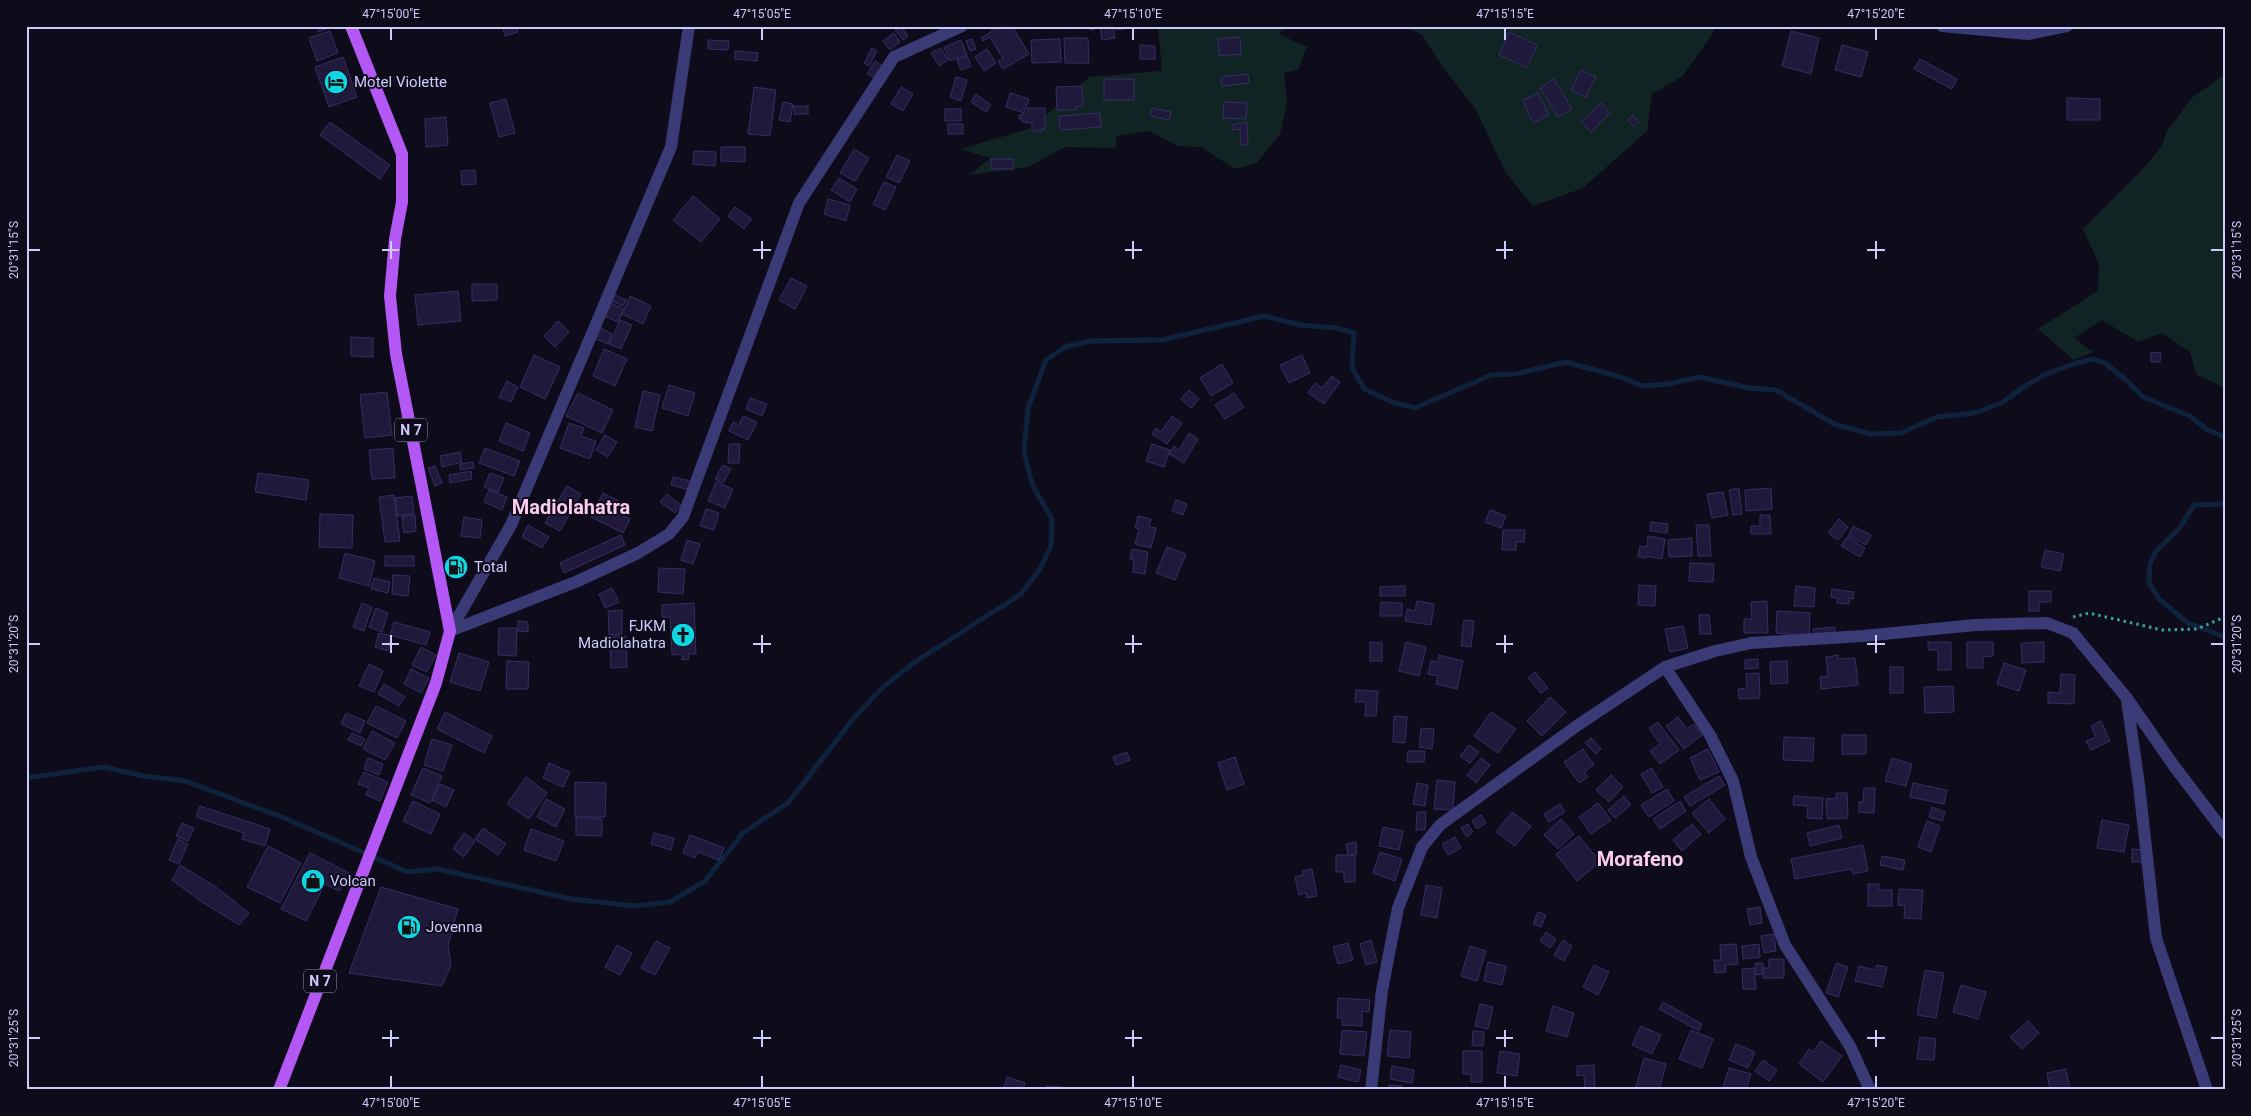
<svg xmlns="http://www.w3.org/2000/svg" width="2251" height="1116" font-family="Roboto,sans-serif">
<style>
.green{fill:#102523}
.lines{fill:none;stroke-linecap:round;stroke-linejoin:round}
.stream{stroke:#0e223d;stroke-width:5}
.building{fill:#1f193b;stroke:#362d65}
.path{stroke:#34a69a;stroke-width:3;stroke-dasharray:2.5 4;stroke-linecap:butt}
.minor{stroke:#3a3a77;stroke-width:12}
.tertiary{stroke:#3a3a77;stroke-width:12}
.primary{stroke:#b458f5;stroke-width:12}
.ticks{fill:none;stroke:#cdcafc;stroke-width:2}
.labels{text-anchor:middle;stroke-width:4;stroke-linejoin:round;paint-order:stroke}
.shield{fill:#0e0c1b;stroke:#9491b8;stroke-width:1}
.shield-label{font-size:14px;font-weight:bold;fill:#cdcafc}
.poi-label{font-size:15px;fill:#cdcafc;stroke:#0e0c1b;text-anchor:start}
.district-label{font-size:20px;font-weight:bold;fill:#fcccec;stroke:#0e0c1b}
.neatline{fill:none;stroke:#cdcafc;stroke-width:2}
.ticks-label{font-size:12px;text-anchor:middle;fill:#cdcafc}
</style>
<rect width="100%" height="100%" fill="#0e0c1b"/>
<g class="green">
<path d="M1158 26H1288L1279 34 1307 47 1298 70 1284 73 1287 103 1280 134 1257 163 1235 169 1201 147 1178 146 1149 131 1117 136 1115 148 1065 147 1028 167 970 175 990 158 961 149 1031 128 1089 77 1162 71Z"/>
<path d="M1404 26H1716L1711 36 1683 76 1652 94 1647 131 1583 188 1533 206 1506 173 1475 108 1446 72 1422 35Z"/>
<path d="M2225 74V388L2196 374 2190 352 2162 333 2138 342 2102 320 2074 338 2093 352 2074 360 2038 329 2098 291 2099 264 2083 229 2142 170 2162 146 2167 131 2193 97Z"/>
</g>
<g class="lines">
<g class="stream">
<path d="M2225 504 2194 505 2179 529 2156 551 2150 564 2149 583 2159 599 2188 623 2225 637"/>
<path d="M26 778 104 767 143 776 185 781 282 817 408 872 438 869 571 899 635 906 670 902 705 881 743 833 788 803 853 719 883 687 915 662 1021 594 1040 569 1051 546 1052 519 1032 484 1024 451 1028 408 1046 360 1065 347 1090 341 1162 340 1264 316 1301 325 1337 328 1354 333 1352 368 1364 389 1392 402 1415 408 1491 375 1515 374 1566 362 1624 378 1642 386 1668 384 1700 377 1749 388 1776 390 1834 424 1870 434 1901 433 1937 417 1974 413 2002 403 2022 388 2044 375 2073 364 2093 359 2105 363 2126 380 2143 397 2190 416 2206 429 2225 437"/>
</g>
</g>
<g class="building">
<path d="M316 26H328L329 28 318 32Z"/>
<path d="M502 26H516L518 32 505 36Z"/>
<path d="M901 26 908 36 903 40 895 30Z"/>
<path d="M1000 26H1012L1029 54 1003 69 998 61 1003 59 990 37 983 41 981 38Z"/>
<path d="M1089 26H1113L1115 38 1102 40 1100 28 1090 30Z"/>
<path d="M1116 26H1142L1116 30Z"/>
<path d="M330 31 338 53 317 61 309 38Z"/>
<path d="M1791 31 1819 38 1811 74 1782 66Z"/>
<path d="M1509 32 1537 45 1527 68 1499 55Z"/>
<path d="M894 33 900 42 890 50 883 41Z"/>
<path d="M1240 37 1241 54 1219 56 1218 39Z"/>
<path d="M1064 38H1088L1089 63H1065Z"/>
<path d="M972 39 976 49 970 51 966 41Z"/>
<path d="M1060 39 1061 62 1032 63 1031 40Z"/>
<path d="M708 40 729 41 728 50 708 49Z"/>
<path d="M961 40 967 55 950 61 944 47Z"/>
<path d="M1140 45 1155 46V59H1140Z"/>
<path d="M1842 45 1868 52 1861 77 1835 70Z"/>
<path d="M872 48 877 51 869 66 864 63Z"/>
<path d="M941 48 948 60 939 66 931 53Z"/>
<path d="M987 49 996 63 984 71 975 57Z"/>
<path d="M735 51 758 53 757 61 735 59Z"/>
<path d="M967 56 971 66 961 70 957 60Z"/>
<path d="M343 57 357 97 329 107 315 67Z"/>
<path d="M1920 59 1957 79 1952 89 1914 69Z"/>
<path d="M875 61 883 66 875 78 867 74Z"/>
<path d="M1581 70 1596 77 1586 97 1571 90Z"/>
<path d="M1248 74 1249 83 1222 86 1221 77Z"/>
<path d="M956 77 967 80 961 101 950 97Z"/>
<rect x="1104" y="79" width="30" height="21"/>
<path d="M1554 79 1572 109 1558 117 1540 88Z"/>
<path d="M1082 86 1083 106H1076V110H1057L1056 87Z"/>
<path d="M754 87 776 90 770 136 748 134Z"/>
<path d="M901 87 913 94 903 111 891 104Z"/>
<path d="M1010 93 1029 99 1024 113 1006 107Z"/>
<path d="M1538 93 1549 115 1533 123 1523 100Z"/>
<path d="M976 94 991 105 986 112 971 102Z"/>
<path d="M2067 98 2100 99V120H2067Z"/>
<path d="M506 99 515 133 499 137 490 103Z"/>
<path d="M783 102 793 104 790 122 779 120Z"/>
<path d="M1224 102 1247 103 1246 119 1223 118Z"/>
<path d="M1601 103 1610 113 1591 132 1581 122Z"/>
<rect x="794" y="106" width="14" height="8"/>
<path d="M1028 108H1045V129H1042V131H1032V123L1022 122V119H1019V115L1027 114Z"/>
<path d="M1152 108 1171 112 1169 120 1150 116Z"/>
<rect x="945" y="109" width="16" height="12"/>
<path d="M1100 113 1101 127 1060 130 1059 116Z"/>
<path d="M1633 115 1639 122 1634 127 1628 120Z"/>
<path d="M446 117 448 145 426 147 425 119Z"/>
<path d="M330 122 390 165 380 179 320 135Z"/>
<path d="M1247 122 1248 145H1241L1240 129 1232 130V125Z"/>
<rect x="948" y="124" width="15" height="10"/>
<path d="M721 147H745V162L721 161Z"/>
<path d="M854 149 869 158 855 181 840 173Z"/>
<path d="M694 151 716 152 715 166 693 164Z"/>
<path d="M897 155 910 161 899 183 886 177Z"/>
<rect x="991" y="159" width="22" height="10"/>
<path d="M475 170 476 184 462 185 461 171Z"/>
<path d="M839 178 857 189 850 202 831 190Z"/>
<path d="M884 182 896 187 885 210 873 204Z"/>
<path d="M693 196 720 219 701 242 673 220Z"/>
<path d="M828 199 850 205 846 221 824 214Z"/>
<path d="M735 207 752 219 744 229 728 216Z"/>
<path d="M791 278 807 286 795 309 779 300Z"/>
<path d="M472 284H497V300L472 301Z"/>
<path d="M458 291 461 321 418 325 415 295Z"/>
<path d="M615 295 626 300 623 306 612 301Z"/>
<path d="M630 296 651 306 643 324 622 314Z"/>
<path d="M611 303 624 309 618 322 604 316Z"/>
<path d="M620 320 632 325 621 349 609 344Z"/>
<path d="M558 321 569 332 555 347 544 336Z"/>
<path d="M601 328 612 334 608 344 596 339Z"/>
<path d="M351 337 373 338V357L351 356Z"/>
<path d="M604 349 627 359 615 386 593 376Z"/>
<path d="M2151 352 2161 353 2160 362H2151Z"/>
<path d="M534 355 560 367 545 399 520 387Z"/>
<path d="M1302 355 1310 373 1289 383 1280 365Z"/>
<path d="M1222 364 1233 383 1211 396 1200 378Z"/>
<path d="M1332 376 1340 382 1324 404 1308 393 1315 383 1322 388Z"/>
<path d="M507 381 518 387 511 402 499 397Z"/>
<path d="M669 385 695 393 688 416 662 408Z"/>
<path d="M1189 390 1199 399 1191 408 1181 399Z"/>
<path d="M643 391 660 395 652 431 635 427Z"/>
<path d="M387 392 392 435 365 438 360 395Z"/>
<path d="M578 393 613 410 602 433 566 416Z"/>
<path d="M1234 393 1244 407 1225 419 1215 405Z"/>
<path d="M750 398 767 404 762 416 746 409Z"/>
<path d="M743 416 757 422 748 440 729 431 733 422 739 425Z"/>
<path d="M1172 416 1182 423 1167 444 1152 434 1156 428 1161 432Z"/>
<path d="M506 423 530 433 523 451 499 441Z"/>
<path d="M569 423 584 428 581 436 596 441 590 459 560 448Z"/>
<path d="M1189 433 1198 439 1184 463 1169 454 1174 446 1179 450Z"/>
<path d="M605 435 617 442 608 457 596 450Z"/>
<path d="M729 444H740L739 463H728Z"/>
<path d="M1152 444 1170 450 1164 467 1146 461Z"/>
<path d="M393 448 395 478 372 479 369 450Z"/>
<path d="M485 448 520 461 514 476 479 463Z"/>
<path d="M460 452 462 462 442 467 440 456Z"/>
<path d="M473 462 474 468 460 470V464Z"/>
<path d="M723 465 731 469 723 483 715 479Z"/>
<path d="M435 466 442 483 435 486 428 468Z"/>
<path d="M471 471 472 479 450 483 449 475Z"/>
<path d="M258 473 309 480 306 500 255 492Z"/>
<path d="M490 473 504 478 498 492 484 487Z"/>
<path d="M673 477 691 481 689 490 671 485Z"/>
<path d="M716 482 733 489 725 508 708 501Z"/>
<path d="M567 486 581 494 560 531 545 523Z"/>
<path d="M1739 488 1742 514 1733 515 1729 490Z"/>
<path d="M1771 488 1772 509 1746 511 1745 490Z"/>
<path d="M489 490 507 497 502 510 484 502Z"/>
<path d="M1723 492 1728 515 1712 518 1707 494Z"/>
<path d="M603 493 623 503 618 513 630 519 623 533 591 517Z"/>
<path d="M667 494 681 505 675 513 660 502Z"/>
<path d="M394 495 400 541 385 542 379 497Z"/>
<path d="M412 496 414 514 397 516 395 498Z"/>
<path d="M1176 500 1187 504 1183 515 1172 511Z"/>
<path d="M706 509 719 513 714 530 700 526Z"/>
<path d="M1490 510 1506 516 1501 528 1485 522Z"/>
<path d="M320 514 353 515 352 548 319 547Z"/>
<path d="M415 515 416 531 404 533 402 517Z"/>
<path d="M1760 515H1770L1771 534H1751V526H1760Z"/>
<path d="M1138 516 1151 519 1149 527 1156 528 1151 548 1135 544 1139 529 1135 528Z"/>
<path d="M464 517 482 520 480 538 461 536Z"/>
<path d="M1839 519 1848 527 1838 540 1828 533Z"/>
<path d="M1651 522 1668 524 1667 533 1650 531Z"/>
<path d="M528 525 549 537 542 548 522 537Z"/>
<path d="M1696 525H1709L1711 556H1698Z"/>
<path d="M1853 526 1871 535 1866 545 1848 536Z"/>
<path d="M1503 530H1525L1524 542H1516V550H1502Z"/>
<path d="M621 535 625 545 564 573 560 563Z"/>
<path d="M1648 536 1665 539 1662 559 1646 556V558L1638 557 1640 546 1647 547Z"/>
<path d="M1847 537 1865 548 1860 557 1841 546Z"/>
<path d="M1692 538V556L1669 557 1668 540Z"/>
<path d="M687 540 700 544 693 564 681 560Z"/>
<path d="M1167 547 1186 554 1175 580 1156 573Z"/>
<path d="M1132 549 1148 552 1145 574 1133 572 1134 560 1130 559Z"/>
<path d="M2045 550 2064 554 2060 571 2041 567Z"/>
<path d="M345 553 375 561 369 586 339 578Z"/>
<rect x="385" y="556" width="29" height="10"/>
<path d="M1690 563 1714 564 1713 582 1689 581Z"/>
<path d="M659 568 685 569 683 594 658 592Z"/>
<path d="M393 575 410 576 408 596 392 594Z"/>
<path d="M374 578 390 582 388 593 371 589Z"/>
<path d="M1639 585 1656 586 1655 606 1638 605Z"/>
<path d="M1405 586V596H1380V587Z"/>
<path d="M1796 586 1815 588 1814 607 1794 606Z"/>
<path d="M612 588 619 602 605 608 599 594Z"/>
<path d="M1832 589 1854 592 1853 599 1849 598V604L1837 603 1838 598 1831 597Z"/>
<path d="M2029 591H2051V602H2039V611H2029Z"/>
<path d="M1417 601 1434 604 1431 625 1405 621 1407 609 1415 611Z"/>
<path d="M1767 601 1768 633H1744V619H1752L1751 602Z"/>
<path d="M1381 602 1402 603V616H1380Z"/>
<path d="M362 603 372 607 364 631 353 627Z"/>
<path d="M694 603 696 654H688L689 659 682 660V654L672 655 670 617H662V605Z"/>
<path d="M376 608 388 613 382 632 369 627Z"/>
<path d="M622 610V634L609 635 608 611Z"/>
<path d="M1777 611 1810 613 1809 635 1776 633Z"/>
<path d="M1699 615H1709L1711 634H1700Z"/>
<path d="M1464 620 1474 621 1471 647 1461 646Z"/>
<path d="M518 621 528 622V632L518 631Z"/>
<path d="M394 622 430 632 426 645 390 635Z"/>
<path d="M1683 626 1688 648 1670 652 1665 629Z"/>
<path d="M1835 627V635L1814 637 1813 629Z"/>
<path d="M499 628H517L516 656 498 655Z"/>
<path d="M379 633 392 636 388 651 375 647Z"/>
<path d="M610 636H626L627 667 611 668Z"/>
<path d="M1370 642 1382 643V661H1370Z"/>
<path d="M1406 642 1426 647 1419 676 1399 671Z"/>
<path d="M1928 642H1951V670H1938V650H1928Z"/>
<path d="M1967 642H1993V656L1983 657V668H1967Z"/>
<path d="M2044 642V662L2022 663 2021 643Z"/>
<path d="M421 647 436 655 427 672 412 665Z"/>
<path d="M459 653 489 662 480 691 450 682Z"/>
<path d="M1439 655 1463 661 1457 689 1436 684 1438 676 1428 674 1431 661 1438 662Z"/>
<path d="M1838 655V659L1855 658 1858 685 1821 689 1820 677 1828 676 1826 657Z"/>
<path d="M1758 659V668L1745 669V660Z"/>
<path d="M507 661 529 662 528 689H506Z"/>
<path d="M1787 661 1788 683 1771 684 1770 662Z"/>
<path d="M2004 663 2026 670 2019 691 1997 684Z"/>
<path d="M369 664 383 671 374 692 359 686Z"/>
<rect x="1890" y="667" width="13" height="26"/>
<path d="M411 669 429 678 421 693 404 684Z"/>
<path d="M1535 672 1548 688 1541 693 1528 678Z"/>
<path d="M1759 673 1760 698 1739 699 1738 689 1747 688 1746 674Z"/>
<path d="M2061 674 2075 675 2074 704 2048 703V692L2060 693Z"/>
<path d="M384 684 405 697 399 706 378 694Z"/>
<path d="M1953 686 1954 712 1925 713 1924 687Z"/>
<path d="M1356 690 1378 691 1376 716H1365L1366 702H1355Z"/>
<path d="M1550 697 1566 712 1542 736 1527 721Z"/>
<path d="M376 706 406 721 397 738 367 723Z"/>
<path d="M445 712 492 736 484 753 437 729Z"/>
<path d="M1491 712 1516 729 1498 753 1474 736Z"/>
<path d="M346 713 365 721 360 733 341 724Z"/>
<path d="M1394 716 1407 717 1405 743 1393 742Z"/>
<path d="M1678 717 1687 729 1694 724 1702 735 1684 749 1666 726Z"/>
<path d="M2101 721 2110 741 2091 750 2086 741 2096 737 2091 726Z"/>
<path d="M1658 722 1679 750 1660 764 1650 751 1660 744 1649 728Z"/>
<path d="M1421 728 1434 729 1432 749 1419 747Z"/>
<path d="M372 731 395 743 385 760 363 749Z"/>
<path d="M352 733 365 739 361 746 348 740Z"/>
<rect x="1842" y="735" width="24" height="19"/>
<path d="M1784 737 1814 738 1813 761 1783 760Z"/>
<path d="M1591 738 1601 749 1596 754 1585 743Z"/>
<path d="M432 739 452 745 443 771 424 765Z"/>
<path d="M1469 745 1479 752 1470 763 1460 756Z"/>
<path d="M1583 749 1594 765 1584 772 1588 777 1579 783 1564 762Z"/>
<path d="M1708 749 1719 772 1700 780 1690 758Z"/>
<path d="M1408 751H1425L1424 762H1407Z"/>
<path d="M1127 752 1130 760 1116 765 1113 757Z"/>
<path d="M1235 757 1244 784 1227 790 1218 763Z"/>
<path d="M368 758 383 764 379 775 364 769Z"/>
<path d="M1481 758 1490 765 1476 783 1467 775Z"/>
<path d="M1892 758 1912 764 1906 786 1885 781Z"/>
<path d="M549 763 570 772 563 787 543 778Z"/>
<path d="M423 768 442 776 430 803 411 795Z"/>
<path d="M1652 768 1663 787 1652 793 1641 774Z"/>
<path d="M364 772 388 782 380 801 366 795 369 788 358 784Z"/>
<path d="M1611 775 1623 787 1609 802 1596 790Z"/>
<path d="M1719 776 1725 785 1690 806 1684 797Z"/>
<path d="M526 777 547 793 529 819 507 804Z"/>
<path d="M1437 780 1455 782 1453 810 1434 809Z"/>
<path d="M575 782 606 783 605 817H575Z"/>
<path d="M1417 783 1428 785 1425 806 1413 804Z"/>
<path d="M1913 783 1947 790 1944 804 1910 797Z"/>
<path d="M440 784 454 790 446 807 432 800Z"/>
<path d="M1864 788H1875L1874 813 1859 812V802H1863Z"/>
<path d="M1667 789 1674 801 1649 817 1641 805Z"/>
<path d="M1836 793H1847L1848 818 1827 819 1826 799 1837 798Z"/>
<path d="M1624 796 1631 805 1615 818 1608 810Z"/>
<path d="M1794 796 1823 798 1822 819 1807 818 1808 806 1793 805Z"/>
<path d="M546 799 565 809 556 827 537 817Z"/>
<path d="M1709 799 1725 819 1709 833 1692 813Z"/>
<path d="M413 801 440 814 431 834 403 821Z"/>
<path d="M1680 801 1686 811 1660 829 1653 819Z"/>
<path d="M1598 803 1611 820 1591 834 1579 817Z"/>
<path d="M1560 804 1565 812 1549 822 1544 814Z"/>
<path d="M200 806 270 829 265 846 242 839 244 833 196 817Z"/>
<path d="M1932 807 1945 812 1942 821 1929 817Z"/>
<path d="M1417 812H1426L1425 830H1416Z"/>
<path d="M1512 812 1531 826 1515 846 1496 832Z"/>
<path d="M1481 815 1486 823 1477 829 1472 821Z"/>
<path d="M576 817 602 819V836L576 835Z"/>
<path d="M1561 819 1574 834 1558 849 1544 835Z"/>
<path d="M2102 820 2129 825 2124 852 2097 848Z"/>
<path d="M1927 821 1940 826 1931 852 1918 847Z"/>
<path d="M182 823 194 828 188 841 176 836Z"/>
<path d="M1468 824 1473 832 1467 837 1461 828Z"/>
<path d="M1692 824 1701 834 1682 851 1673 840Z"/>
<path d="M1839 825 1842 838 1810 846 1807 833Z"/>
<path d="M1383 827 1403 831 1399 850 1379 846Z"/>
<path d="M483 828 506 844 498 855 475 839Z"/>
<path d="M531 829 564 841 556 861 524 850Z"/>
<path d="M464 833 475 841 464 857 453 849Z"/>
<path d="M654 833 674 838 671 850 651 844Z"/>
<path d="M690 835 724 848 719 860 698 852 695 858 683 853Z"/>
<path d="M1579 836 1600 862 1577 881 1556 854Z"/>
<path d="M1455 837 1461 848 1448 855 1442 844Z"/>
<path d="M178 839 188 844 179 864 169 860Z"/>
<path d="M1356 842 1357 854 1348 855 1346 844Z"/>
<path d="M1863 845 1868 871 1853 874 1852 869 1795 879 1791 859Z"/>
<path d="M268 846 301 863 280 903 247 887Z"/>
<path d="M2132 849 2144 850 2143 862H2132Z"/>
<path d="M1380 852 1402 859 1395 881 1373 873Z"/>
<path d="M310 853 349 873 339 891 325 884 306 921 281 909Z"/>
<path d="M1336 855H1355V882H1344V872H1336Z"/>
<path d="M1882 856 1905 860 1903 870 1880 865Z"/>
<path d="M180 865 216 887 249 913 239 925 202 902 172 880Z"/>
<path d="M1312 869 1317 896 1307 898 1306 893 1299 895 1295 877 1303 875 1302 871Z"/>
<path d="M1868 884H1879V890H1892V906H1868Z"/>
<path d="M1426 885 1442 888 1437 918 1421 915Z"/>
<path d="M381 887 458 909 448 945 451 965 442 986 349 973Z"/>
<path d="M1899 889 1923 890 1921 919 1904 918 1905 906 1898 905Z"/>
<path d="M1760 907 1762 923 1750 925 1747 909Z"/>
<path d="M1538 912 1546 915 1541 927 1533 924Z"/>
<path d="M1546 932 1556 939 1550 948 1540 941Z"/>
<path d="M1774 934 1776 951 1764 953 1761 936Z"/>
<path d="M1371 940 1377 962 1366 965 1360 944Z"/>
<path d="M1563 940 1572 946 1564 961 1554 955Z"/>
<path d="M656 941 670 948 655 975 641 968Z"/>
<path d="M1348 943 1353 960 1338 964 1333 947Z"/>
<path d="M1736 944 1738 964 1725 965 1726 972 1715 973 1714 960H1721L1720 945Z"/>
<path d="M1759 944 1760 957 1743 959 1742 946Z"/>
<path d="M617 945 632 953 620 975 605 967Z"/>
<path d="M1470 946 1486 951 1477 981 1461 976Z"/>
<path d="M1769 959H1784V978H1763V968H1769Z"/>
<path d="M1488 962 1506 966 1502 985 1484 981Z"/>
<path d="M1755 963H1763V974L1756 975Z"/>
<path d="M1836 963 1848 967 1838 997 1826 993Z"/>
<path d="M1594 965 1609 972 1598 995 1583 987Z"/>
<path d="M1877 965 1887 967 1882 987 1855 981 1859 966 1875 970Z"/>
<path d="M1754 968 1756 989H1743L1742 969Z"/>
<path d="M1925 970 1944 973 1936 1018 1917 1015Z"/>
<path d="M1961 985 1986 992 1978 1019 1953 1012Z"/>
<path d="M1338 998 1370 1000 1369 1012 1362 1011V1026L1342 1025V1018H1337Z"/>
<path d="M1663 1002 1702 1024 1699 1031 1659 1009Z"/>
<path d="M1480 1004 1493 1007 1488 1029 1475 1026Z"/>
<path d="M1553 1006 1574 1013 1567 1037 1546 1031Z"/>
<path d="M2028 1021 2039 1033 2022 1049 2010 1037Z"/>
<path d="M1641 1026 1661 1035 1652 1054 1632 1045Z"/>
<path d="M1342 1030 1367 1032 1364 1056 1340 1054Z"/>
<path d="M1390 1030 1411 1032 1409 1058 1387 1056Z"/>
<path d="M1691 1030 1713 1039 1702 1068 1679 1059Z"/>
<path d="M1473 1031 1484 1032 1483 1046 1472 1045Z"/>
<path d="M1920 1037 1936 1039 1934 1060 1917 1059Z"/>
<path d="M1821 1041 1842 1056 1823 1082 1799 1064 1809 1049 1813 1052Z"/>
<path d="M1736 1044 1755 1052 1748 1068 1729 1060Z"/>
<path d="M1463 1051H1482V1082H1471V1074H1463Z"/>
<path d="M1500 1051 1520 1054 1517 1076 1497 1073Z"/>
<path d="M1644 1058 1666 1064 1659 1090H1635Z"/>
<path d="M1763 1060 1777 1070 1769 1081 1755 1071Z"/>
<path d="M1341 1065 1361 1070 1358 1082 1338 1077Z"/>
<path d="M1594 1065 1595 1090H1585L1584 1075 1577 1076V1066Z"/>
<path d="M1392 1066 1414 1070 1412 1083 1390 1079Z"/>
<path d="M1729 1068 1751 1074 1746 1090H1733L1723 1087Z"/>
<path d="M2066 1069 2070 1090H2050L2047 1073Z"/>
<path d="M1007 1077 1025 1083 1023 1090 1004 1087Z"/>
<path d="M1389 1085 1402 1086V1090H1389Z"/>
<path d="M1046 1086 1062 1087V1090H1046Z"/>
</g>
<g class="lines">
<path class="path" d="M2073 617 2089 613 2162 630 2197 629 2225 617"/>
<g class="minor">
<path d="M450 631 511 525 671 147 689 26"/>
<path d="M1665 667 1710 735 1733 781 1751 857 1785 945 1850 1046 1870 1090"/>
<path d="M2127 700 2139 785 2156 938 2207 1090"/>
<path d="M1371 1090 1382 990 1398 908 1422 847 1440 825 1578 725 1665 667 1715 651 1751 643 1863 636 1975 625 2047 623 2073 633 2126 697 2174 766 2225 833"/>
</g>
<g class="tertiary">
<path d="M1942 26 2028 34 2067 26"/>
<path d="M450 631 578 581 638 553 669 534 683 517 799 203 894 57 962 26"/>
</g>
<path class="primary" d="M279 1090 436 683 450 631 396 354 390 296 395 239 402 202V154L351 26"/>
</g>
<path class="ticks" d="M391 28V40M762 28V40M1133 28V40M1505 28V40M1876 28V40M391 241V259M762 241V259M1133 241V259M1505 241V259M1876 241V259M28 250H40M382 250H399M753 250H771M1125 250H1142M1496 250H1513M1867 250H1885M2211 250H2224M391 635V653M762 635V653M1133 635V653M1505 635V653M1876 635V653M28 644H40M382 644H399M753 644H771M1125 644H1142M1496 644H1513M1867 644H1885M2211 644H2224M391 1030V1047M762 1030V1047M1133 1030V1047M1505 1030V1047M1876 1030V1047M28 1038H40M382 1038H399M753 1038H771M1125 1038H1142M1496 1038H1513M1867 1038H1885M2211 1038H2224M391 1076V1088M762 1076V1088M1133 1076V1088M1505 1076V1088M1876 1076V1088"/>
<defs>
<g id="hotel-disc" transform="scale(1.25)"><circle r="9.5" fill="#0ed6e3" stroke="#0e0c1b"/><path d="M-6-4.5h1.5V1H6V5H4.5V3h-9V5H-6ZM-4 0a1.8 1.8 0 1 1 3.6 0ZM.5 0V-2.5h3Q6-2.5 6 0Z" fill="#111"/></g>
<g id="fuel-disc" transform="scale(1.25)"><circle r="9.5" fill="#0ed6e3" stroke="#0e0c1b"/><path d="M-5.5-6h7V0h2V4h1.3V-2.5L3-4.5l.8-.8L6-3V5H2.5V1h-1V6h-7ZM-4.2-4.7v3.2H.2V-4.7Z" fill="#111"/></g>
<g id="church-disc" transform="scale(1.25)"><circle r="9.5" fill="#0ed6e3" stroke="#0e0c1b"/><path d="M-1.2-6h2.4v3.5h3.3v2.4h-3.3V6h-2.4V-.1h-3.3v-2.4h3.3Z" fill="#111"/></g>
<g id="shop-disc" transform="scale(1.25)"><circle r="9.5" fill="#0ed6e3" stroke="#0e0c1b"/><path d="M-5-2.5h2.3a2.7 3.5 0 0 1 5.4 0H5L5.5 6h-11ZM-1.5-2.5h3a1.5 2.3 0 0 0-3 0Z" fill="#111"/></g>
</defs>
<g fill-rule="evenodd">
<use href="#hotel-disc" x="336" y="82"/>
<use href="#fuel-disc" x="456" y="567"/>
<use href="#church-disc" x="683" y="635"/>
<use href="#shop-disc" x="313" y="881"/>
<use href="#fuel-disc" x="409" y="927"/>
</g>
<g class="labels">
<g class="shield">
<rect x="395" y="418.5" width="32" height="23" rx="4"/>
<rect x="304" y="969.5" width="32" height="23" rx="4"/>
</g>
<g class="shield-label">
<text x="411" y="435">N 7</text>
<text x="320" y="986">N 7</text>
</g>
<g class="poi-label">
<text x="354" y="87">Motel Violette</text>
<text x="474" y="572">Total</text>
<text x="666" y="631" text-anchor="end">FJKM<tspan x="666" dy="17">Madiolahatra</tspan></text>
<text x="330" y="886">Volcan</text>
<text x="426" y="932">Jovenna</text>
</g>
<g class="district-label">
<text x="571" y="514">Madiolahatra</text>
<text x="1640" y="866">Morafeno</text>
</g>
</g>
<rect width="2251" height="1116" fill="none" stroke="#0e0c1b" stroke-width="55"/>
<rect x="28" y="28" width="2196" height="1060" class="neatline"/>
<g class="ticks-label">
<text x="391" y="18">47°15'00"E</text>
<text x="762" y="18">47°15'05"E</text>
<text x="1133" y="18">47°15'10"E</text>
<text x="1505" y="18">47°15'15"E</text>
<text x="1876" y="18">47°15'20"E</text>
<text transform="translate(14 250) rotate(-90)" y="4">20°31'15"S</text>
<text transform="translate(2237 250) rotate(-90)" y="4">20°31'15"S</text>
<text transform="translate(14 644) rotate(-90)" y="4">20°31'20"S</text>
<text transform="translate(2237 644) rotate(-90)" y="4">20°31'20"S</text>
<text transform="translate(14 1038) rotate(-90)" y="4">20°31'25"S</text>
<text transform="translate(2237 1038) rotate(-90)" y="4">20°31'25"S</text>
<text x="391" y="1107">47°15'00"E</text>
<text x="762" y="1107">47°15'05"E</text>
<text x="1133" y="1107">47°15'10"E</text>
<text x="1505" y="1107">47°15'15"E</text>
<text x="1876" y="1107">47°15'20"E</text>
</g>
</svg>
